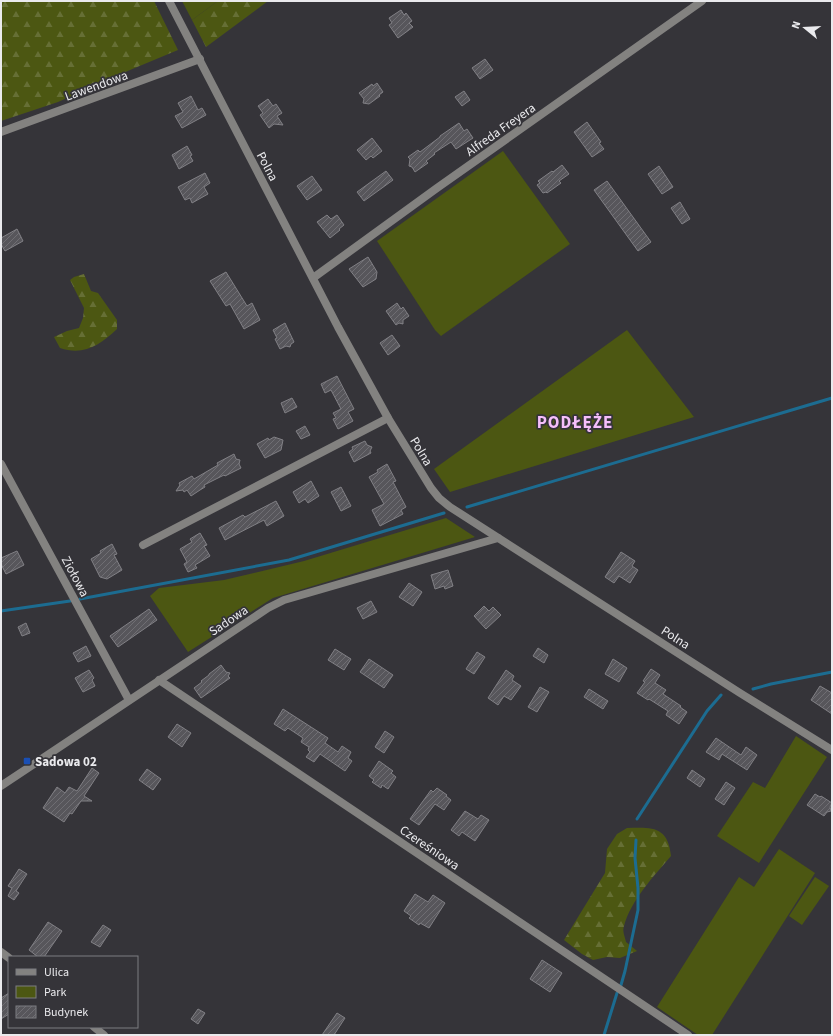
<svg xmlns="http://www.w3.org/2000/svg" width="833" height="1036" font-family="'Source Sans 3',sans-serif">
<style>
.green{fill:#4c5712}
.forest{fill:url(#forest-firs)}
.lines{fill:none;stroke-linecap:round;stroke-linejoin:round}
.stream{stroke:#1c6c91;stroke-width:3}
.building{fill:url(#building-hatch);stroke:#818085}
.minor{stroke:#838280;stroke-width:8}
.tertiary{stroke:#838280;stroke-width:8}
.transit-dot{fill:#1a4fb4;stroke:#353439;stroke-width:1.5}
.labels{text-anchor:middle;stroke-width:3.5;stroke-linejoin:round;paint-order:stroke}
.street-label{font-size:13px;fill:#eaeaed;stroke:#353439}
.poi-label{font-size:13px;font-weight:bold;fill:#eaeaed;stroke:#353439;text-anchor:start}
.district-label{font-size:17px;font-weight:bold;letter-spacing:1px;fill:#f5befb;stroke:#353439}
</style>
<defs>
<pattern id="forest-firs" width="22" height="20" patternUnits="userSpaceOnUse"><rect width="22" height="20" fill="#4c5712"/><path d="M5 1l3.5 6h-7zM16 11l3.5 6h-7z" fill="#666f35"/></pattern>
<pattern id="building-hatch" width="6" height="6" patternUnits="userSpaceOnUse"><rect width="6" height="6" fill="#57565b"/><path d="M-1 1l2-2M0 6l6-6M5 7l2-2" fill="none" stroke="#6f6e73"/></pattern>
</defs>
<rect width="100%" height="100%" fill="#353439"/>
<g class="green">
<path d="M182 1H218L192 20Z"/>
<path d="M503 151 570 244 441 336 435 330 377 241Z"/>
<path d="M627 330 694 417 450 492 434 469Z"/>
<path d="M446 518 475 537 273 598 188 652 150 596 159 588 224 580 304 561Z"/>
<path d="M796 736 827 757 759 863 717 836 753 782 765 788Z"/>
<path d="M779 849 815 873 712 1035H698L657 1007 739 877 754 887Z"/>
<path d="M815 877 829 886 802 925 789 916Z"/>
</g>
<g class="forest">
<path d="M1 1H154L178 50 118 75 58 102 1 121Z"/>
<path d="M218 1H268L206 47 192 20Z"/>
<path d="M84 274 91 291 98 293 117 320V329C100 345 84 356 60 348L54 337 67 331 79 328 83 318 84 308 70 280 74 277Z"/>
<path d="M627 828C652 827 668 826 671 856 654 876 631 900 624 926 622 931 625 937 626 942L637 951 620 958 607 957 593 960 582 954 564 940 605 873 607 849 617 834Z"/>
</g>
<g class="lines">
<g class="stream">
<path d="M467 507 832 398"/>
<path d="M80 599 289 560 444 513"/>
<path d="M1 611 70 601"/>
<path d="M753 689 771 684 832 672"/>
<path d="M637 819 707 711 721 695"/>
<path d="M621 985 625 971 638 910V888L635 858 636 840"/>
<path d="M604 1035 617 993"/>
</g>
</g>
<g class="building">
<path d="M401 10 404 15 406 13 412 21 409 23 413 27 398 38 389 25 392 23 389 18Z"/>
<path d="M485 59 493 70 480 79 472 68Z"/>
<path d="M377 83 383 92 379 95 380 96 369 104 363 103 364 99 359 93 372 84 373 86Z"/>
<path d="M464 91 470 100 462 106 455 97Z"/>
<path d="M191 96 198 110 202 108 206 115 182 128 175 116 183 112 178 103Z"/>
<path d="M268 99 273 106 276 104 282 113 277 116 283 125 274 124 269 128 260 115 263 113 258 106Z"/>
<path d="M587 122 601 142 599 143 604 149 592 157 574 132Z"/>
<path d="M459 123 464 131 467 129 473 138 456 149 451 142 434 153 435 154 426 161 428 163 415 172 412 167 409 166 410 159 408 157 418 150 420 152 440 137V136Z"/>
<path d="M372 138 382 151 373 158 371 156 366 160 357 150Z"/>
<path d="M187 146 192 155 190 156 193 161 179 169 172 155Z"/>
<path d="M562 165 569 174 559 181 561 183 547 193 546 192 543 193 537 185 540 183 538 181 552 171 553 172Z"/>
<path d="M659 166 673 187 662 194 648 174Z"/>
<path d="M386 171 393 180 364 201 357 192Z"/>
<path d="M205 173 210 183 204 187 208 194 192 203 190 198 185 200 178 187Z"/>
<path d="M312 176 322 190 307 200 297 186Z"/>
<path d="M607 181 651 242 638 251 594 190Z"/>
<path d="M680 202 690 219 682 224 671 208Z"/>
<path d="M327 215 331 219 337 215 344 225 339 229 340 230 330 238 317 222Z"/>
<path d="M17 229 23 241 5 251 1 244V238Z"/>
<path d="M368 257 377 272 376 279 363 287 349 269Z"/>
<path d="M226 272 247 306 252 303 260 320 244 329 230 304 226 306 210 281Z"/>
<path d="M397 303 401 309 403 307 409 316 403 320V324L399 323 396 325 386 311Z"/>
<path d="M285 323 294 342 291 344 290 347 286 346 280 349 275 339 277 338 273 330Z"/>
<path d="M392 335 400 346 388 355 380 343Z"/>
<path d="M337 376 354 409 348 412 353 421 338 429 333 419 336 418 333 413 341 409 331 390 325 393 321 384Z"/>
<path d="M292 398 297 407 285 413 281 403Z"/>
<path d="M305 426 310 435 301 439 296 431Z"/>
<path d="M274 437 283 440 281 450 265 458 257 444 268 438 269 440Z"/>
<path d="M365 441 367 445 372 447 370 451 371 453 354 462 349 452 353 449 352 447Z"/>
<path d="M234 454 236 459 240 460 239 464 241 468 225 476 224 475 204 485 205 487 200 490 191 496 187 490 184 492 183 490 176 491 180 485 179 483 192 476 194 479 218 465 217 463Z"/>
<path d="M387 464 396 481 393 482 406 507 401 510 403 514 380 526 372 510 384 504 369 477 378 472 377 470Z"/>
<path d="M311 481 319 496 308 503 305 499 299 503 293 492Z"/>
<path d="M341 487 351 506 341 511 331 492Z"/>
<path d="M276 501 284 516 267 526 264 520 225 540 219 528 243 515 245 517Z"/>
<path d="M200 533 207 545 204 546 210 556 195 565 197 568 188 572 184 564 187 562 180 549 192 542 190 539Z"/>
<path d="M112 544 117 554 114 555 122 570 107 579 100 577 91 559 101 553 100 551Z"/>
<path d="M17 551 24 565 6 574 1 564V558Z"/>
<path d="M621 552 635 561 632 566 638 570 630 583 619 576 614 583 605 577Z"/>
<path d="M448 570 453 586 445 589 444 586 435 589 431 575Z"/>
<path d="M409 583 422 592 413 606 399 597Z"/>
<path d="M371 601 377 612 363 619 357 608Z"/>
<path d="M484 606 489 611 493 607 501 615 486 629 474 616Z"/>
<path d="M149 609 157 620 118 647 110 636Z"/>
<path d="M26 623 30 633 22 636 18 627Z"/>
<path d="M86 646 91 656 78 662 73 653Z"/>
<path d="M538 648 548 655 544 663 533 656Z"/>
<path d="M335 649 351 659 344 670 328 660Z"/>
<path d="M477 652 485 657 474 674 466 669Z"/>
<path d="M369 659 393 675 384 688 360 672Z"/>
<path d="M613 659 627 668 619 682 605 674Z"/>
<path d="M221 665 226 672 230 673 228 676 230 678 201 698 194 688 202 682 201 681 209 675V674Z"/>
<path d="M651 669 660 675 655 683 666 690 663 694 681 706 680 707 687 712 679 724 666 715 668 711 649 699 648 700 637 693 645 682 643 681Z"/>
<path d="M89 670 94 678 92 680 95 686 83 692 75 678Z"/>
<path d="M506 670 514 676 512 680 521 686 511 700 504 696 498 705 488 698Z"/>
<path d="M820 686 832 693V714L811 700Z"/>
<path d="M540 687 549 692 537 712 528 707Z"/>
<path d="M589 689 608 701 603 709 584 697Z"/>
<path d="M283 709 328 738 325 743 338 752 342 746 351 752 348 758 352 761 345 771 320 754 314 762 306 757 310 752 308 750 309 747 301 742 303 738 288 728 285 731 274 724Z"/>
<path d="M177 724 191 733 182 747 168 737Z"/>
<path d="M385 731 394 737 384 753 375 747Z"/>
<path d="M716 738 741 755 746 747 757 755 747 770 722 754 719 760 706 752Z"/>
<path d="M379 761 393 771 391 773 396 777 388 789 382 785 381 788 372 782 374 780 369 776Z"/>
<path d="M92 768 99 773 84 796 92 801H81L72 814 70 813 64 822 43 808 57 787 65 793 69 787 77 791Z"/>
<path d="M147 769 161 779 153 790 139 780Z"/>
<path d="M692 770 705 779 700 787 687 778Z"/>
<path d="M726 782 735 788 724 805 715 799Z"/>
<path d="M437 788 447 795 446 796 451 800 444 810 435 804 419 825 410 819 431 790 433 792Z"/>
<path d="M815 794 820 797 821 796 832 803 830 807 831 811 827 812 824 816 807 805Z"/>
<path d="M465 811 478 819 481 815 489 820 475 841 462 832 459 836 451 830Z"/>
<path d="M19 869 27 874 16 891 19 893 14 900 8 896 12 888 8 886Z"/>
<path d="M415 894 428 902 433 895 445 903 429 928 420 923 419 925 409 918 411 916 404 911Z"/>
<path d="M48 922 62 931 44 957H38L29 950Z"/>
<path d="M103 925 111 930 100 947 91 942Z"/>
<path d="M542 960 562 973 550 992 530 979Z"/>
<path d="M9 993V1014L1 1019V998Z"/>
<path d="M198 1009 205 1013 198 1024 191 1019Z"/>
<path d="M337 1013 345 1018 334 1035H322Z"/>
</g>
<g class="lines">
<g class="minor">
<path d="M1 132 200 59"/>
<path d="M313 278 437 188 702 1"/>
<path d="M1 464 129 700"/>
<path d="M143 545 388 418"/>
<path d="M159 680 688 1035"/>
<path d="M1 786 268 608 284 600 498 538"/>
<path d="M1 952 9 958"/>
<path d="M94 1027 104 1035"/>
</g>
<path class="tertiary" d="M169 1 338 327 388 418 431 488 439 498 450 507 740 693 832 750"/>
</g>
<rect class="transit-dot" x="23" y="757" width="8" height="8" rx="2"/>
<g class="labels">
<g class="street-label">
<text transform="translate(96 85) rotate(-20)" y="5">Lawendowa</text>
<text transform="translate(500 129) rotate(-35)" y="5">Alfreda Freyera</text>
<text transform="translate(268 166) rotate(62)" y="5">Polna</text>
<text transform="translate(422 451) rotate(59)" y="5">Polna</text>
<text transform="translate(76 576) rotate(62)" y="5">Ziołowa</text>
<text transform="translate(228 620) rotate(-34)" y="5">Sadowa</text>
<text transform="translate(676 637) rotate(33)" y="5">Polna</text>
<text transform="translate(430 847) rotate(34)" y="5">Czereśniowa</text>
</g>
<g class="poi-label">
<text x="35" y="766">Sadowa 02</text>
</g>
<g class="district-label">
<text x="575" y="428">PODŁĘŻE</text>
</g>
</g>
<rect width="833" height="1036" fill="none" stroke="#eaeaed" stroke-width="4"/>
<rect x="8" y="956" width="130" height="72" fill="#353439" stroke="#7d7d81"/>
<rect x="16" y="969" width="20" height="6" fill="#838280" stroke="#7d7d81"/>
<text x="44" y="976" font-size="12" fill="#eaeaed">Ulica</text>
<rect x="16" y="986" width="20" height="12" fill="#4c5712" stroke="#7d7d81"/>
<text x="44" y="996" font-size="12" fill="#eaeaed">Park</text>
<rect x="16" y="1006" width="20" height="12" fill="url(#building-hatch)" stroke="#7d7d81"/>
<text x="44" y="1016" font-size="12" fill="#eaeaed">Budynek</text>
<g transform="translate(805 28) rotate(288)" stroke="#353439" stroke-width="3" paint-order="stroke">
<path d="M0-3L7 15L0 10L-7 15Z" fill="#eaeaed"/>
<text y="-6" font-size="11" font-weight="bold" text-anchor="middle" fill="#eaeaed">N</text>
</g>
</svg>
